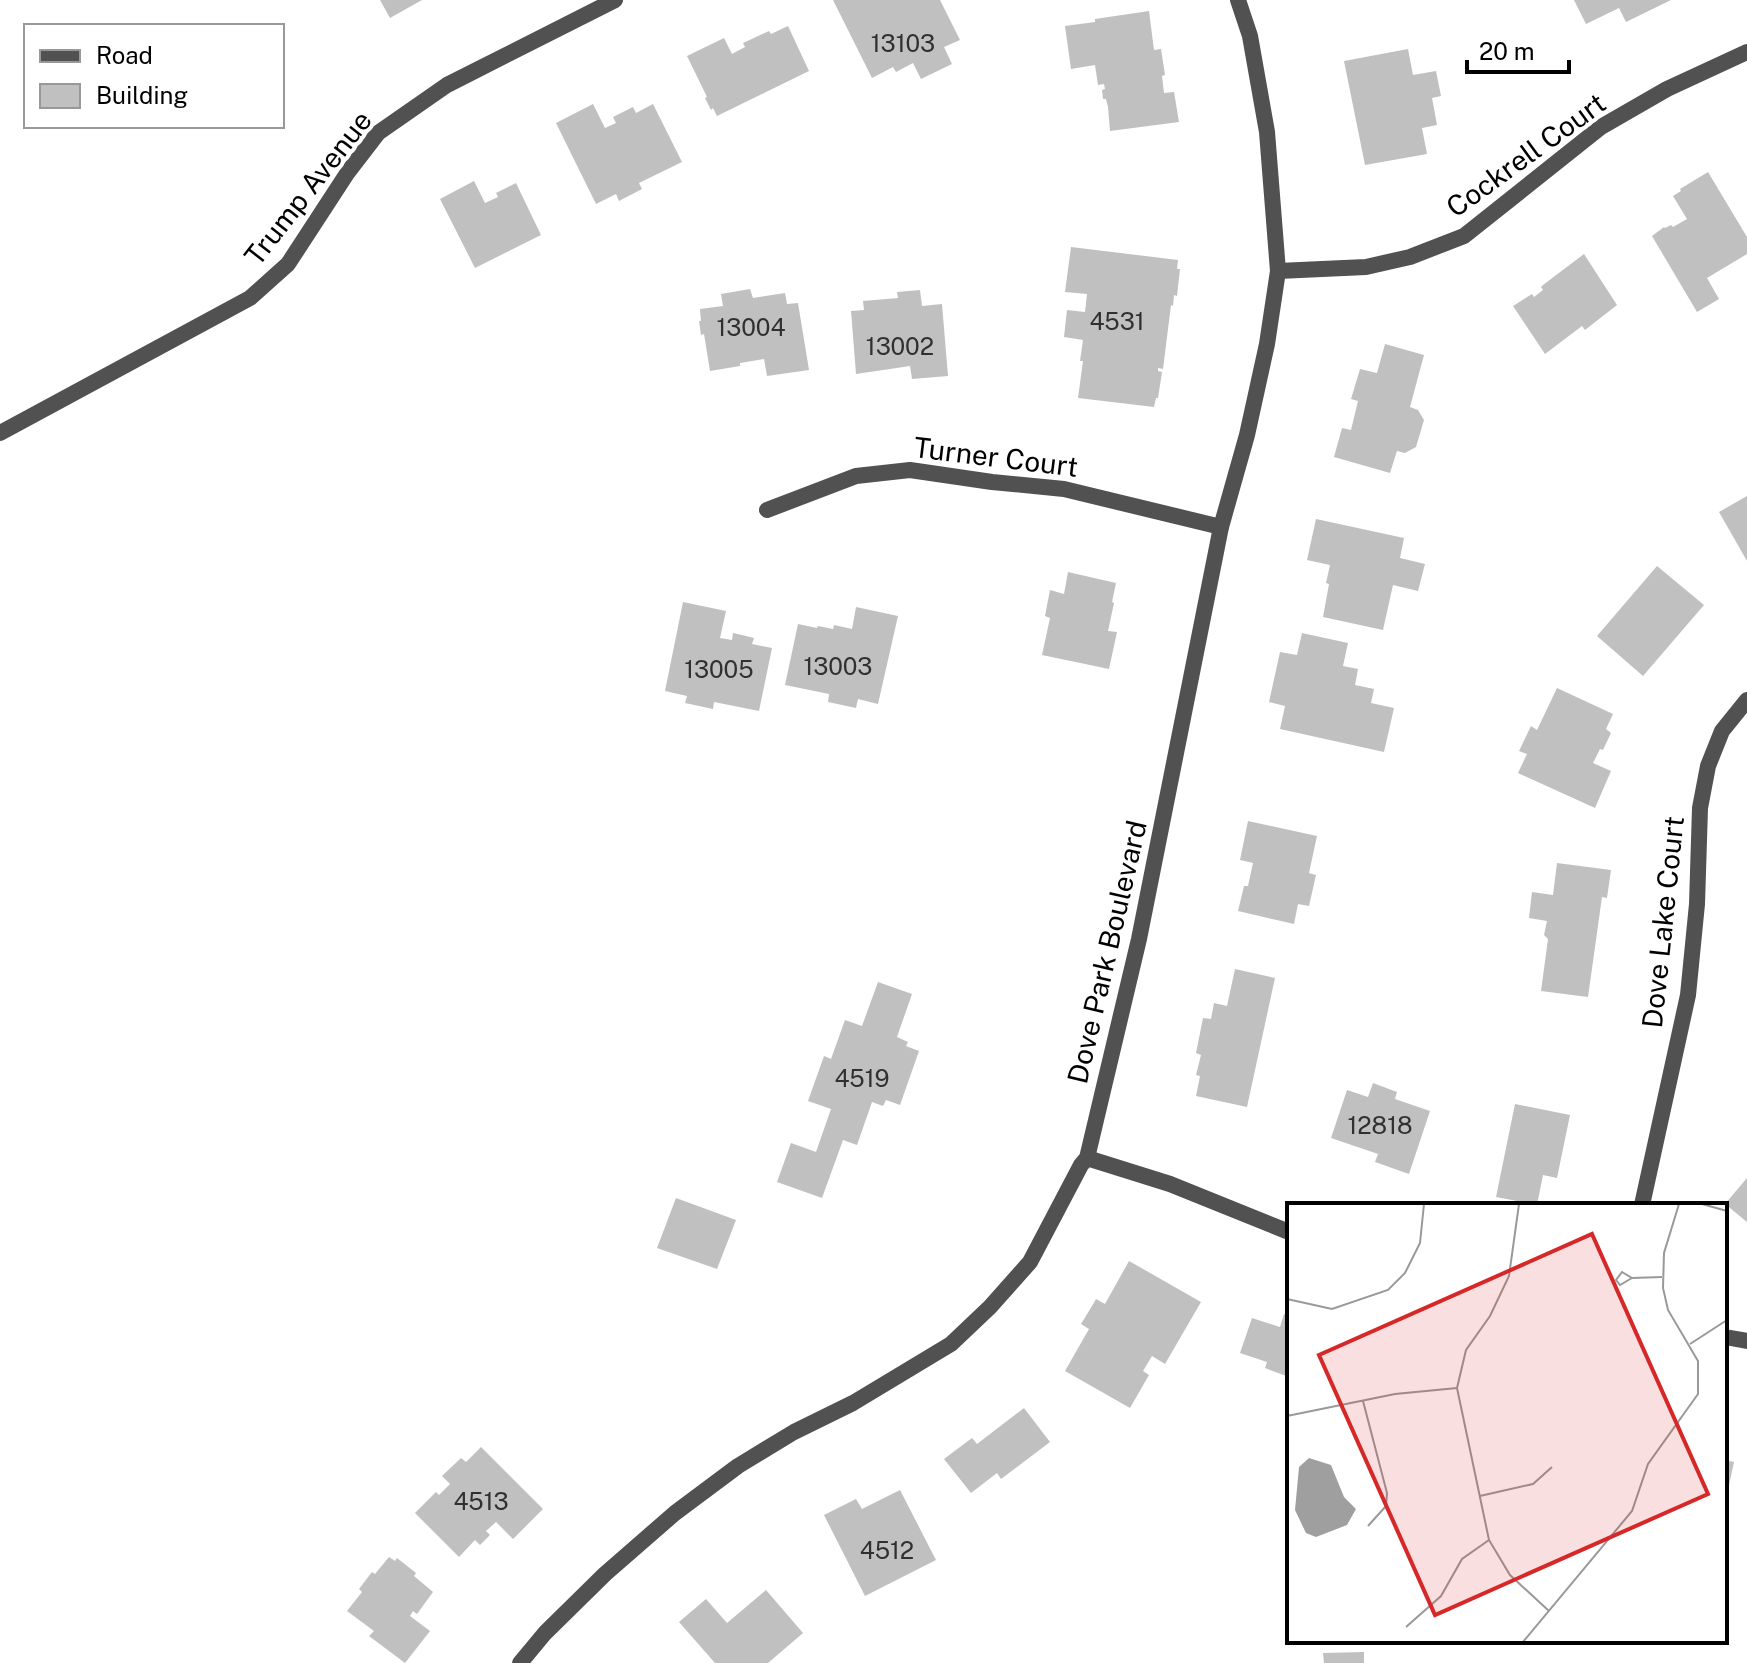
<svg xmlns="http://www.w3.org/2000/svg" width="1747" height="1663" font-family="'Public Sans',sans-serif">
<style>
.building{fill:#c0c0c0}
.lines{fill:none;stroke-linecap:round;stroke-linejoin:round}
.street{stroke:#515151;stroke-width:16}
.labels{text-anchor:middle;stroke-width:8;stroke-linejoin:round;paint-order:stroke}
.number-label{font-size:24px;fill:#303030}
.street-label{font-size:28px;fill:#000;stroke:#fff}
.inset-road{fill:none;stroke:#999;stroke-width:2}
.view{fill:#d62828;fill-opacity:0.15;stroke:#d62828;stroke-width:4}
.inset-edge{fill:none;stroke:#000;stroke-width:4}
</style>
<rect width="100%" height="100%" fill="#fff"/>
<g class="building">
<path d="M380 0H422L390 18Z"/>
<path d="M833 0H940L960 40 944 47 952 64 921 79 913 63 896 72 893 67 872 78Z"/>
<path d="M1574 0H1671L1626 22 1619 8 1586 24Z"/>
<path d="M1149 11 1154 50 1161 49 1165 75 1162 76 1164 93 1174 92 1179 122 1110 131 1108 107 1106 99H1103L1102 90 1105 89 1104 84 1098 85 1095 65 1071 69 1065 26 1095 22V19Z"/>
<path d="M788 26 809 71 717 116 713 108 711 110 705 98 707 97 687 56 724 38 732 54 745 47 743 43 769 31 771 34Z"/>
<path d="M1408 49 1413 75 1436 71 1441 96 1432 98 1437 125 1422 128 1427 154 1365 165 1344 61Z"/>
<path d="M593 104 605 128 616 123 613 117 633 107 636 113 653 104 682 162 639 183 642 189 619 201 616 194 596 204 556 123Z"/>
<path d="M1708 172 1747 237V254L1707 278 1719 299 1697 312 1652 236 1664 227 1665 228 1671 225 1673 227 1687 219 1673 196 1681 191 1680 189Z"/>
<path d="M474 181 485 203 498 197 496 193 516 183 541 235 475 268 440 199Z"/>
<path d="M1071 247 1178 260 1177 269H1180L1177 296 1174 295 1173 306 1171 305 1163 369 1158 368V371L1162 372 1158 398H1156L1154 407 1078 398 1083 361H1080L1083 340 1064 337 1067 310 1085 312 1087 294 1065 292Z"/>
<path d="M1584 254 1617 305 1585 330 1582 326 1545 354 1513 306 1532 294 1534 297 1543 290 1541 287 1543 285Z"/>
<path d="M750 289 753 298 785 293 787 304 798 303 809 370 767 376 764 359 740 363V366L710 371 704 334 701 335 699 321H701L700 309 723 306 721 294Z"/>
<path d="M920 290 922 306 942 304 948 376 912 379 910 366 856 374 851 311 864 310 863 301 898 298 897 292Z"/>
<path d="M1385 344 1424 355 1410 407 1418 410 1424 420 1419 437 1416 447 1405 453 1397 451 1390 473 1334 457 1342 428 1351 430 1358 401 1351 399 1360 369 1377 373Z"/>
<path d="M1747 496V561L1719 512Z"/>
<path d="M1316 519 1404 538 1400 558 1425 564 1418 591 1393 585 1383 630 1323 617 1329 584 1326 583 1330 565 1307 560Z"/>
<path d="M1657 566 1704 605 1643 676 1597 636Z"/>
<path d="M1068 572 1116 583 1112 602 1114 603 1108 631 1117 632 1109 669 1042 655 1050 618 1045 616 1050 590 1064 594Z"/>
<path d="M683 602 726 611 720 638 732 640 733 633 742 635 754 638 752 644 772 648 759 711 714 702 713 709 685 703 687 696 665 691Z"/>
<path d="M856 607 898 616 878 704 858 699 856 708 828 702 829 694 785 685 798 624 817 628 818 626 833 629 834 625 852 629Z"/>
<path d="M1302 633 1348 643 1343 666 1358 669 1355 685 1374 689 1371 703 1394 708 1384 752 1280 729 1285 706 1269 702 1280 652 1297 655Z"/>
<path d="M1557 688 1613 714 1606 729 1611 733 1603 750 1600 749 1593 763 1611 771 1595 808 1518 773 1527 754 1519 751 1531 726 1537 730Z"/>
<path d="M1248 821 1317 836 1309 873 1316 875 1309 906 1298 904 1294 924 1238 911 1244 886H1248L1253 863 1240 860Z"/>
<path d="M1557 863 1611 870 1607 898 1602 897 1588 997 1541 991 1548 939 1544 935 1547 921 1529 918 1532 892 1553 895Z"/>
<path d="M1235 969 1275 978 1247 1107 1196 1096 1200 1076 1196 1075 1201 1055 1196 1053 1203 1018 1211 1019 1214 1003 1227 1006Z"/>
<path d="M878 982 912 994 897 1037 908 1042 906 1046 919 1051 900 1105 886 1100 883 1106 872 1102 857 1145 843 1140 822 1198 777 1182 791 1143 816 1152 831 1109 808 1101 824 1056 831 1059 845 1020 862 1026Z"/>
<path d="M1373 1083 1397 1092 1395 1099 1430 1111 1409 1174 1375 1162 1378 1154 1331 1138 1347 1090 1368 1097Z"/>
<path d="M1515 1104 1570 1115 1557 1178 1543 1175 1537 1205 1496 1197Z"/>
<path d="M1747 1178V1222L1725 1204Z"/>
<path d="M676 1198 736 1220 717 1269 657 1248Z"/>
<path d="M1129 1261 1201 1302 1165 1364 1152 1356 1143 1371 1149 1375 1130 1408 1065 1371 1089 1329 1081 1324 1092 1306 1096 1299 1105 1304Z"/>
<path d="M1284 1314 1289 1315V1377L1265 1368 1267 1362 1240 1353 1252 1318 1280 1327Z"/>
<path d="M1024 1408 1050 1442 1001 1479 997 1473 971 1493 944 1459 972 1438 977 1444Z"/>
<path d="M481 1447 543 1509 513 1539 496 1522 486 1531 490 1535 480 1545 475 1540 459 1557 415 1513 436 1492 439 1495 450 1484 442 1476 461 1458 466 1462Z"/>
<path d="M1725 1460 1734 1462 1726 1499H1725Z"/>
<path d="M900 1490 936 1560 865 1596 824 1515 856 1499 862 1509Z"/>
<path d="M389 1557 395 1561 397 1558 416 1573 414 1576 433 1592 417 1614 413 1611 410 1616 430 1631 405 1663 369 1636 374 1631 347 1611 362 1592 359 1589 372 1572 375 1574Z"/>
<path d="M766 1590 803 1633 768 1663H715L679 1622 706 1599 727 1623Z"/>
<path d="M1364 1652V1663H1324L1323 1653Z"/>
</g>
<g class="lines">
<g class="street">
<path d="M1278 271 1366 267 1410 257 1464 236 1601 127 1667 89 1747 52"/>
<path d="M0 433 250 298 288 264 348 172 378 133 447 85 615 0"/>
<path d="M767 510 856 476 910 470 992 482 1064 489 1221 527"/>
<path d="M1087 1158 1170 1184 1289 1232"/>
<path d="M1642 1205 1688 995 1697 904 1700 808 1708 766 1722 731 1747 700"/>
<path d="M1725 1337 1747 1341"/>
<path d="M520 1663 545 1633 605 1574 675 1513 738 1466 794 1432 853 1403 951 1344 990 1307 1030 1262 1081 1165 1087 1158 1139 939 1221 527 1247 435 1267 344 1278 271 1267 132 1250 36 1238 0"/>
</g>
</g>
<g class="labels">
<g class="number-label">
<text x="903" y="52">13103</text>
<text x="1117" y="330">4531</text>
<text x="751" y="336">13004</text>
<text x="900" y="355">13002</text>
<text x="838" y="675">13003</text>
<text x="719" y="678">13005</text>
<text x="862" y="1087">4519</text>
<text x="1380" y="1134">12818</text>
<text x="481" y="1510">4513</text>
<text x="887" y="1559">4512</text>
</g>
<g class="street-label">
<text transform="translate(1526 155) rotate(-36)" y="10">Cockrell Court</text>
<text transform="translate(308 188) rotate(-52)" y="10">Trump Avenue</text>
<text transform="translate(996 457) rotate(7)" y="10">Turner Court</text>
<text transform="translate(1663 922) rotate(-84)" y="10">Dove Lake Court</text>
<text transform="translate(1107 952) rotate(-77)" y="10">Dove Park Boulevard</text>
</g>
</g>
<g transform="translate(1287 1203)">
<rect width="440" height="440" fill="#fff"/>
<path d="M22 255 44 262 57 294 69 306 60 322 29 334 19 330 8 307 12 264Z" fill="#9f9f9f"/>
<path class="inset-road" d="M232 1 222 73 203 113 179 147 170 185 202 337 223 372 262 408M415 1 440 8M345 75 333 82 329 77 335 69 345 75 375 74M0 96 45 106 101 87 118 70 133 40 137 1M403 141 440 117M76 198 100 290 99 303 81 323M0 213 108 191 170 185M193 293 246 281 265 264M119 424 154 393 175 356 202 337M236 439 345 308 361 261 411 191V158L381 107 376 85 377 50 392 1"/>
<path class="view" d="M305 31 421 291 148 412 32 152Z"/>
<rect width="440" height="440" class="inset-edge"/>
</g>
<rect x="24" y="24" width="260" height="104" fill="#ffffff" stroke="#999999" stroke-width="2"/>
<rect x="40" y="50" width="40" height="12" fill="#515151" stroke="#999999" stroke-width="2"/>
<text x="96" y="64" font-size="24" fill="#000000">Road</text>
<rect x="40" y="84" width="40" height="24" fill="#c0c0c0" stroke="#999999" stroke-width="2"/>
<text x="96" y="104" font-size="24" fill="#000000">Building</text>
<path d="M1467 60v12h102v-12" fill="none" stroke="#000000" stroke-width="4"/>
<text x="1479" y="60" font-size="24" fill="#000000" stroke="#ffffff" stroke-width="6" paint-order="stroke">20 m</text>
</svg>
